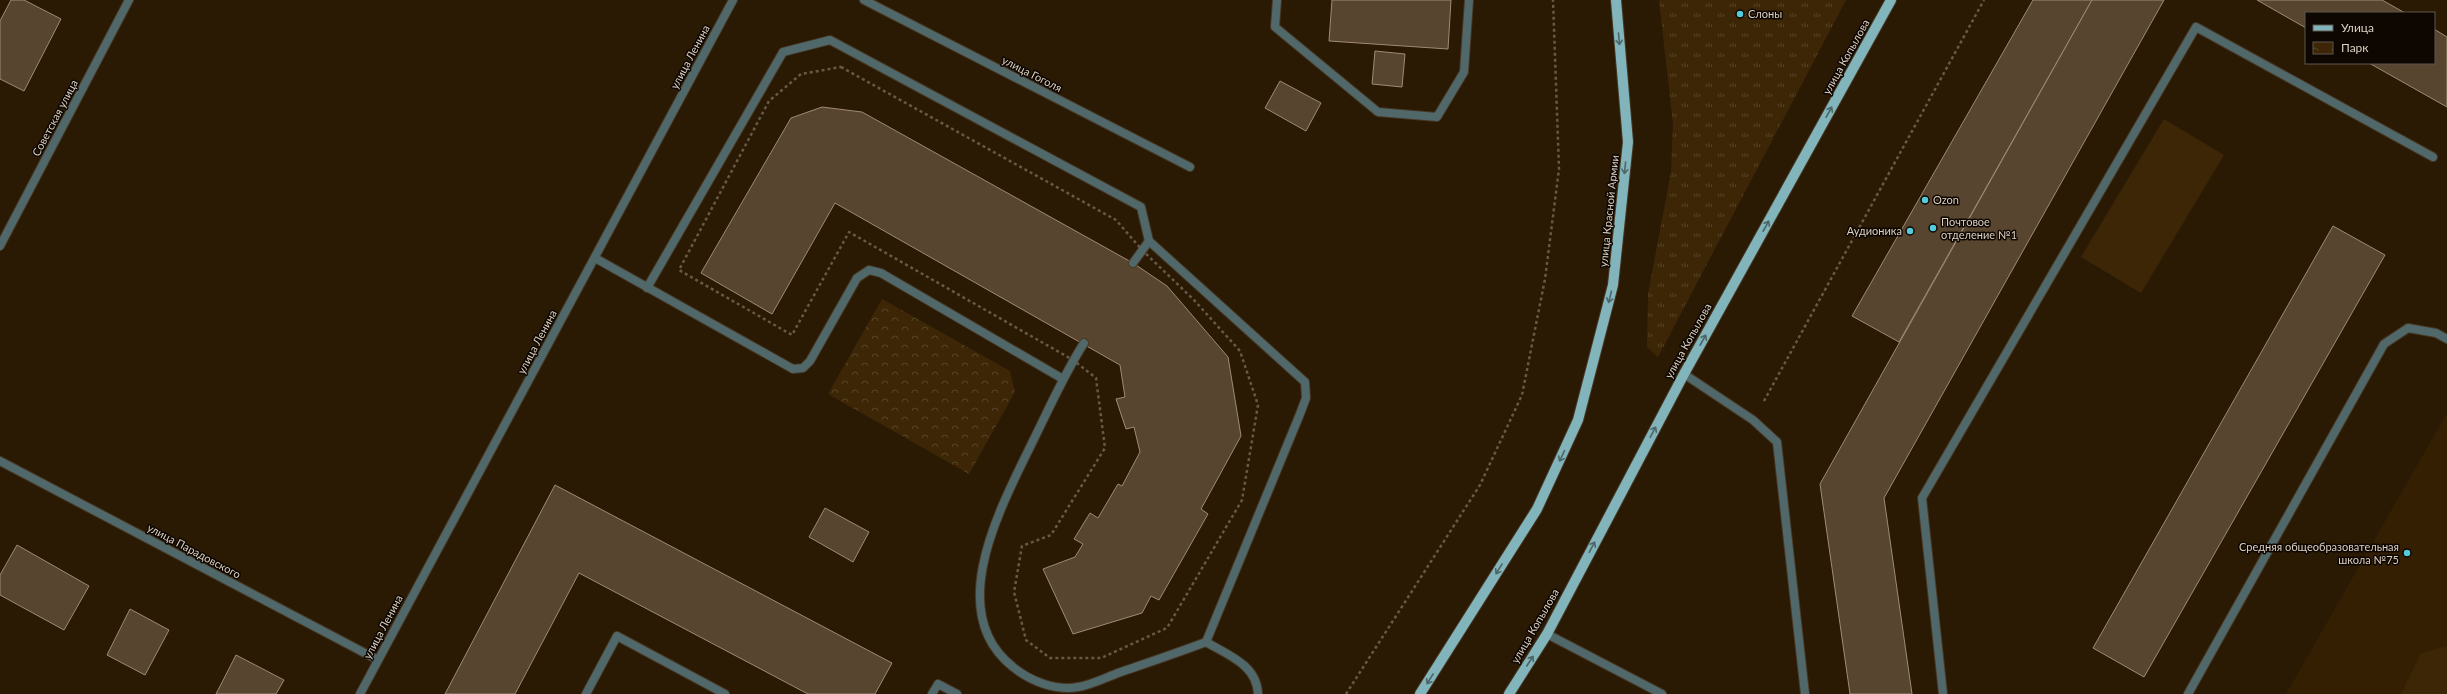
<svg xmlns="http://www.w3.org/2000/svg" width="2447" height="694" font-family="Lato,sans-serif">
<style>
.built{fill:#341f02}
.grass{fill:url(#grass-tufts)}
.park{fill:url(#park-crowns)}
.garden{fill:#3d2606}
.building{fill:#58452f;stroke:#a08a72}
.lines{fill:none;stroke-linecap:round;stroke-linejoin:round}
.service-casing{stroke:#463723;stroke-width:10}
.minor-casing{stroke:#463723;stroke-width:10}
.primary-casing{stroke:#463723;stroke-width:12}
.path{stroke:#675946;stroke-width:2.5;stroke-dasharray:3 3;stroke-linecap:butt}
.service{stroke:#51686b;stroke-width:8}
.minor{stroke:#51686b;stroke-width:8}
.primary{stroke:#82b4bb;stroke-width:10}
.oneway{stroke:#4d6667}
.poi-dot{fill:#53cbdb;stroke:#0d0601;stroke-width:1.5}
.labels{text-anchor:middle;stroke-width:3;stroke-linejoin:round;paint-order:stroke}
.poi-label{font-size:11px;fill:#dbd0c3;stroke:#0d0601;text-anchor:start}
.street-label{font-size:11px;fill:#dbd0c3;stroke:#0d0601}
</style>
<defs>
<pattern id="grass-tufts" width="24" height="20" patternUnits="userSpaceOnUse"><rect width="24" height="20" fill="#3d2606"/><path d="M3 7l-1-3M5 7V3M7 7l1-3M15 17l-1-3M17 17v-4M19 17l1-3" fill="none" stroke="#584429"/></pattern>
<pattern id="park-crowns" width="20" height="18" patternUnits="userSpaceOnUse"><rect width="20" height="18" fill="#3d2606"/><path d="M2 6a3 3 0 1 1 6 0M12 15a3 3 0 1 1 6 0" fill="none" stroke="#584429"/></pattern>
</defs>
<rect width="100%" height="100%" fill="#2a1a04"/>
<path class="built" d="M2447 413V694H2286Z"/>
<path class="grass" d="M1659 0H1846L1658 357 1647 347 1648 294 1671 172 1673 124Z"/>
<path class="park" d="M882 299 1010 371 1015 392 969 474 828 394Z"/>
<g class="garden">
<path d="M2164 119 2224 155 2141 293 2081 257Z"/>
<path d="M2447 646V694H2401L2421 653Z"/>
</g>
<g class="building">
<path d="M11 0H24L61 19 24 91 0 79V21Z"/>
<path d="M1332 0H1451L1448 49 1329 41Z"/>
<path d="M2033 0H2092L1899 342 1852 316Z"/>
<path d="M2092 0H2164L1884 498 1912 694H1850L1820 484Z"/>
<path d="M2257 0H2382L2405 13H2306V28Z"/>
<path d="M2434 29 2447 37V107L2369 63H2434Z"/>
<path d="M1375 51 1405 54 1402 87 1372 84Z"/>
<path d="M1280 81 1321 103 1306 131 1265 108Z"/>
<path d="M822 107 862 112 1133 263 1167 286 1228 357 1241 436 1201 509 1208 514 1159 600 1151 596 1142 613 1073 634 1043 569 1075 557 1083 544 1074 539 1090 513 1098 518 1118 484 1122 486 1140 452 1134 427 1126 429 1116 399 1125 397 1120 365 835 203 772 314 701 273 791 118Z"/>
<path d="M2333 226 2385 255 2144 677 2093 648Z"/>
<path d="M555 485 892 663 875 694H808L579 573 515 694H445Z"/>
<path d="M825 508 869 532 853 562 809 537Z"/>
<path d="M17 545 89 586 64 630 0 595V575Z"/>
<path d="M130 609 169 630 145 675 107 655Z"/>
<path d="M236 655 284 680 276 694H216Z"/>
</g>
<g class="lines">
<g class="service-casing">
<g id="service">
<path d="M1277 0 1275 27 1378 112 1437 117 1464 72 1469 0"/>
<path d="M595 258 793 369 803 368 810 361 857 278 869 270 881 273 1063 379"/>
<path d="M1133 263 1149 241"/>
<path d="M647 288 783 52 830 40 1141 207 1149 241 1305 382 1306 398 1300 414 1206 642C1228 655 1257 665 1258 694"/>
<path d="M1084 343C1063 376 1048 411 1031 445 1001 507 943 612 1013 667 1030 681 1055 691 1078 687 1091 685 1105 678 1118 673 1147 663 1177 653 1206 642"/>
<path d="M1684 374 1753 420 1777 442 1805 694"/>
<path d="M1547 634 1662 694"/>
<path d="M586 694 617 636 725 694"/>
<path d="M932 694 938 684 957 694"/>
<path d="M1943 694 1922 498 2196 27 2433 157"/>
<path d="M2188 694 2384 344 2408 328 2436 333 2447 339"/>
</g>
</g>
<g class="minor-casing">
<g id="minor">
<path d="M864 0 1190 167"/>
<path d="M0 246 129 0"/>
<path d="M0 461 378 660"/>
<path d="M360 694 733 0"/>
</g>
</g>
<g class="primary-casing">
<g id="primary">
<path d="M1420 694 1537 509 1578 420 1613 285 1628 142 1616 0"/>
<path d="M1509 694 1547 634 1684 374 1891 0"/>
</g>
</g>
<g class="path">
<path d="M841 67 1116 220 1142 250 1194 300 1240 351 1258 405 1242 500 1167 628 1101 658H1050L1026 640 1014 592 1022 546 1051 535 1105 448 1096 378 1073 360 849 232 792 335 679 270 769 101 801 74Z"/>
<path d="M1764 401 1984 0"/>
<path d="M1346 694 1480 485 1522 395 1545 279 1559 169 1553 0"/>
</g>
<use href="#service" class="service"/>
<use href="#minor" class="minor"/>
<use href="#primary" class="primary"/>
</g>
<defs><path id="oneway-shaft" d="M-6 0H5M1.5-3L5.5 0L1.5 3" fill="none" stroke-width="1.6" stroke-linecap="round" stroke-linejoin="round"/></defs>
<g class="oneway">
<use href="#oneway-shaft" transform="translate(1619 39) rotate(85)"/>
<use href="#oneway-shaft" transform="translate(1829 112) rotate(-61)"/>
<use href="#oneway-shaft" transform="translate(1625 168) rotate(96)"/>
<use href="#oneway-shaft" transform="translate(1766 226) rotate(-61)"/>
<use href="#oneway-shaft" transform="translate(1610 297) rotate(104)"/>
<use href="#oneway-shaft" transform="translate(1703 340) rotate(-61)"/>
<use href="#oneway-shaft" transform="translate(1653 432) rotate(-62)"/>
<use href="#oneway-shaft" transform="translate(1562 456) rotate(115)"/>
<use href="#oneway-shaft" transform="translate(1592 547) rotate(-62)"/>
<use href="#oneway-shaft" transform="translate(1499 569) rotate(122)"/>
<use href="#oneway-shaft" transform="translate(1530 661) rotate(-57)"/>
<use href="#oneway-shaft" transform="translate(1430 679) rotate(122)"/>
</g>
<g class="poi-dot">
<circle cx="1740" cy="14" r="4"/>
<circle cx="1925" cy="200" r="4"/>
<circle cx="1933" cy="228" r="4"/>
<circle cx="1910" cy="231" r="4"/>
<circle cx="2407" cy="553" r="4"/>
</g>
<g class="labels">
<g class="poi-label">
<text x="1748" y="18">Слоны</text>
<text x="1933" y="204">Ozon</text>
<text x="1941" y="226">Почтовое<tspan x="1941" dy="13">отделение №1</tspan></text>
<text x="1902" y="235" text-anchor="end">Аудионика</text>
<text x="2399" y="551" text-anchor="end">Средняя общеобразовательная<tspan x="2399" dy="13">школа №75</tspan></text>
</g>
<g class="street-label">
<text transform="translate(690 57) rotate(-62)" y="4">улица Ленина</text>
<text transform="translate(1846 57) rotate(-61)" y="4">улица Копылова</text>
<text transform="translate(1032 74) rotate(27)" y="4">улица Гоголя</text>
<text transform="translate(55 118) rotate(-62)" y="4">Советская улица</text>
<text transform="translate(1609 211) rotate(-84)" y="4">улица Красной Армии</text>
<text transform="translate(1688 341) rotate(-61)" y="4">улица Копылова</text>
<text transform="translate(537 342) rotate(-62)" y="4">улица Ленина</text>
<text transform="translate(194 551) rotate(28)" y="4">улица Парадовского</text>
<text transform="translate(1535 626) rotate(-60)" y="4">улица Копылова</text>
<text transform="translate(383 627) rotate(-62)" y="4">улица Ленина</text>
</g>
</g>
<rect x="2305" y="12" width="130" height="52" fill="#0d0601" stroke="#5f574f"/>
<rect x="2313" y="25" width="20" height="6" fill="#82b4bb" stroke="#5f574f"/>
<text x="2341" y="32" font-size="12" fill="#dbd0c3">Улица</text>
<rect x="2313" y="42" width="20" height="12" fill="url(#park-crowns)" stroke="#5f574f"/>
<text x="2341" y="52" font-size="12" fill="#dbd0c3">Парк</text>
</svg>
